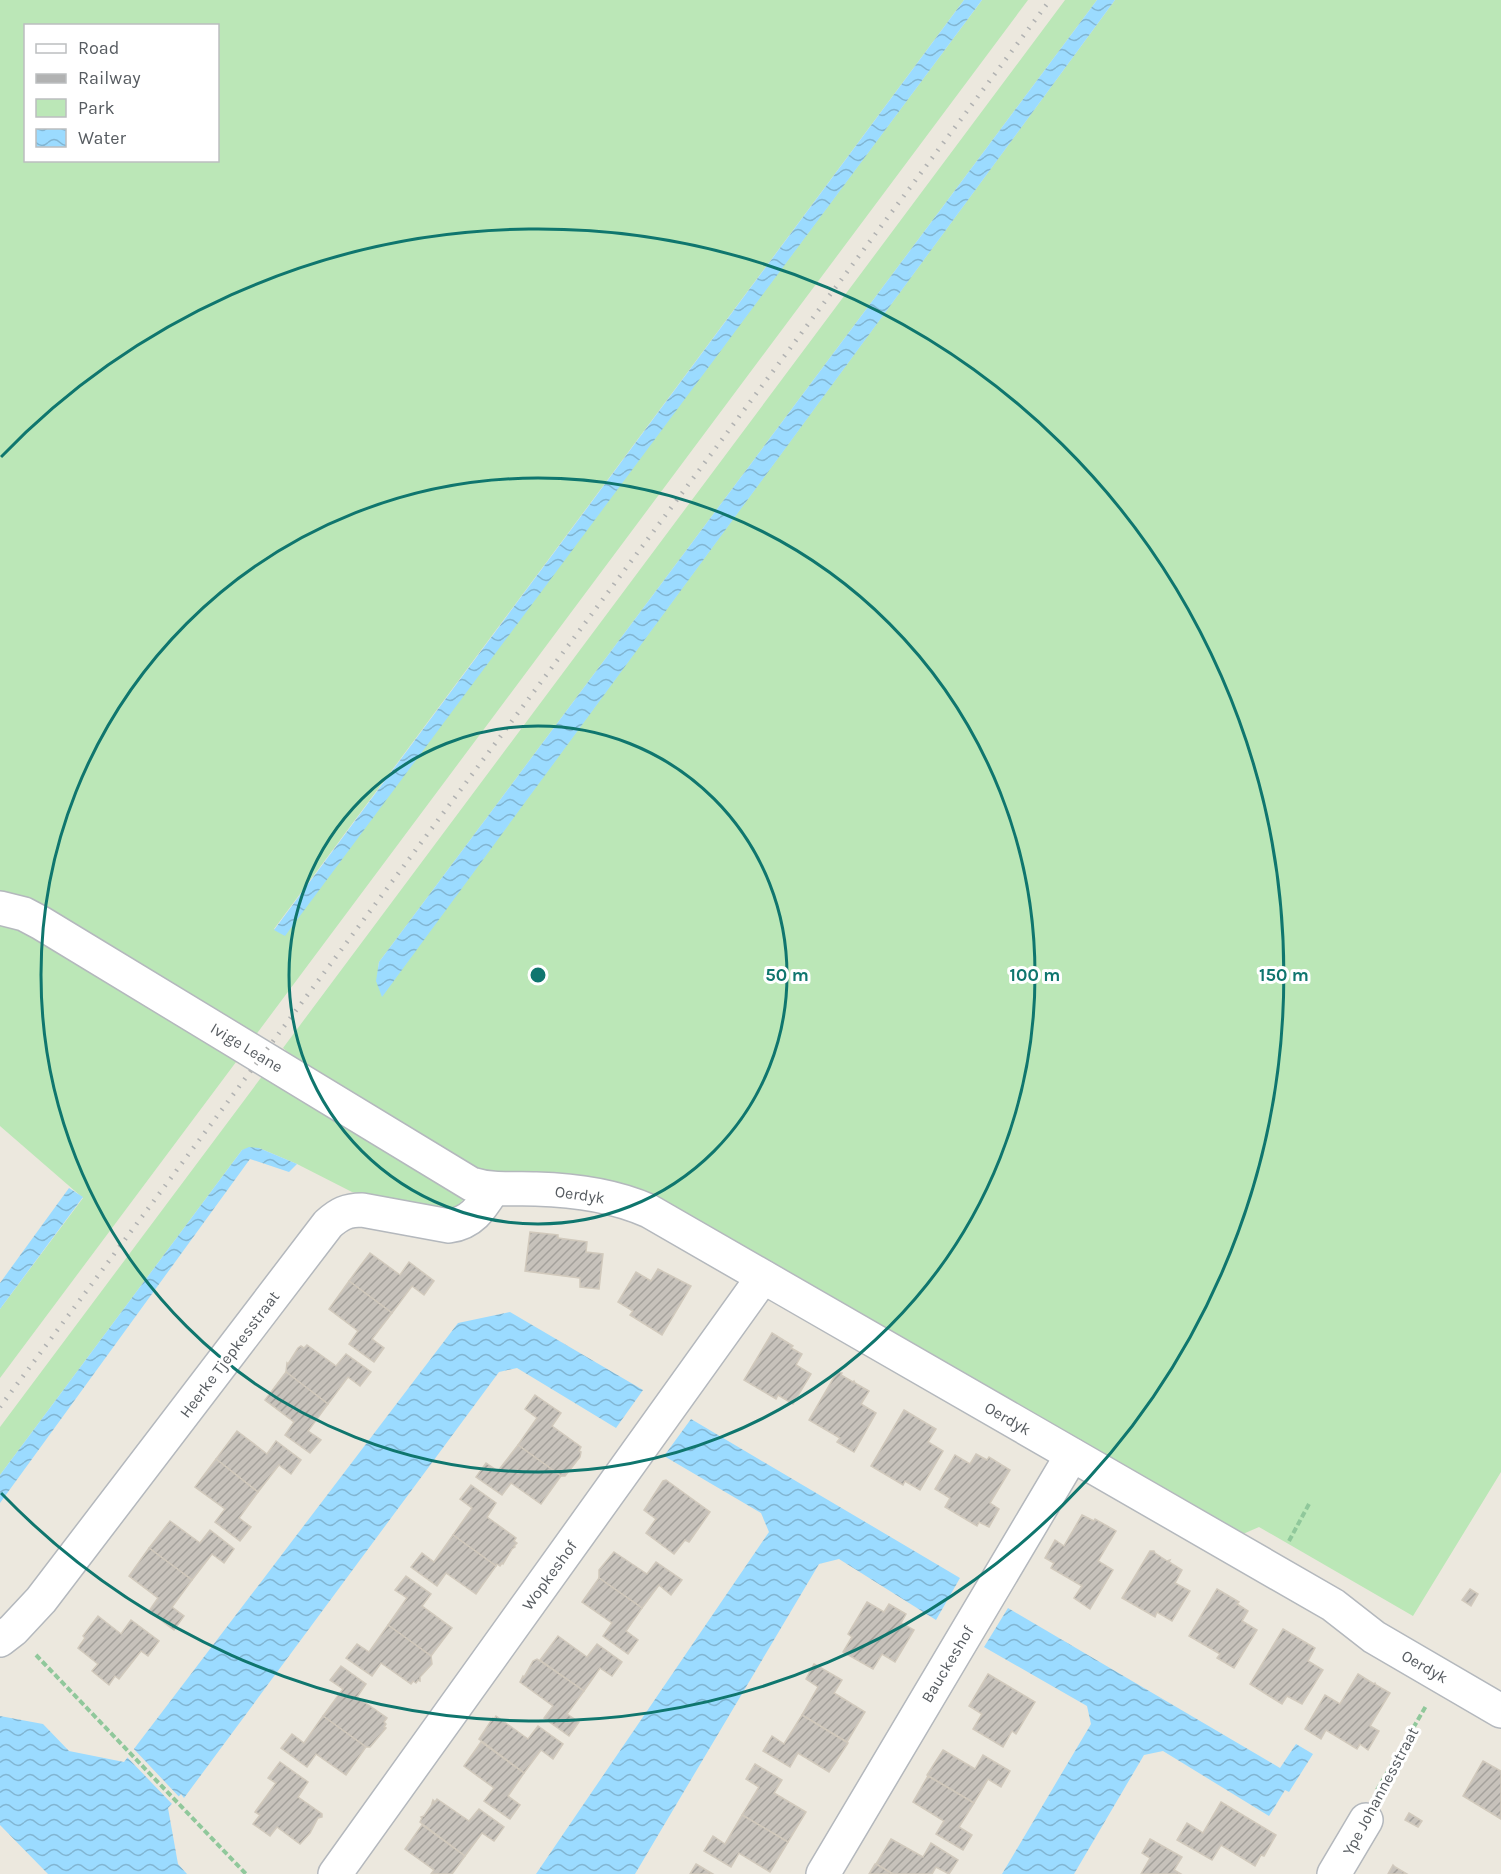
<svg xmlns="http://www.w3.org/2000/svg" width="1501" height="1874" font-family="Karla,sans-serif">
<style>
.green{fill:#bbe7b7;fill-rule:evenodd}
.water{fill:url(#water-waves)}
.pier{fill:#ece8de}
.building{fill:url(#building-hatch);stroke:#d1c9bc;stroke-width:1.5}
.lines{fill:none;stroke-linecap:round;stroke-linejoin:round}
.minor-casing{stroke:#b4b8bd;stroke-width:36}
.path{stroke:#90c89b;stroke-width:4;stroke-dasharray:6 3;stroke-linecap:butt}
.minor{stroke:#fff;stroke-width:33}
.rail{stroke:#b1b2b2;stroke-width:4.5;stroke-dasharray:1.5 8;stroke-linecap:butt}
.ring{fill:none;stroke:#0f766e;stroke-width:3}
.labels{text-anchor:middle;stroke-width:6;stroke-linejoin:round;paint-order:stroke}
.street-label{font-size:16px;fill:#575c61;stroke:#fff}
.centre{fill:#0f766e;stroke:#fff;stroke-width:3}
.ring-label{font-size:18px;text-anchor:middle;font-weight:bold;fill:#0f766e;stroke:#fff;stroke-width:6;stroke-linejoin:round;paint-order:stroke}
</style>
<defs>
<pattern id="water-waves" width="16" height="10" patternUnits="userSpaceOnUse" patternTransform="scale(1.5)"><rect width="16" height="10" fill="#9bdbff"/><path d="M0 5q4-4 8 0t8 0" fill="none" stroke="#81b5d2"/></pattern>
<pattern id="building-hatch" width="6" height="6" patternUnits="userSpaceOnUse" patternTransform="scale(1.5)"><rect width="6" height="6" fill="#c7c2bb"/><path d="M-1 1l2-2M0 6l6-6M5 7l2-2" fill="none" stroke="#a4a19b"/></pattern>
</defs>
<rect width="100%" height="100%" fill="#ece8de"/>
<g class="green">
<path d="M0 0H964L274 929 284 935 982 0H1028L255 1036 0 899ZM26 26H218V160H26Z"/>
<path d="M1065 0H1097L379 962 378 968 382 996 1115 0H1501V1472L1413 1616 1259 1527 1243 1534 666 1207 485 1176 320 1080 283 1048Z"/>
<path d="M0 921 30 931 239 1058 0 1378V1309L83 1198 0 1126Z"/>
<path d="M266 1071 468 1195 452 1211 352 1192 297 1164 259 1148 242 1150 0 1475V1427Z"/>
</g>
<g class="water">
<path d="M964 0H982L285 936 274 930Z"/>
<path d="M1097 0H1115L382 997 376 981 379 962Z"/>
<path d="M249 1147 259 1148 297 1164 289 1172 250 1159 0 1503V1475L242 1150Z"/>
<path d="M69 1188 83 1197 0 1309V1283Z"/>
<path d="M510 1312 643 1390 616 1428 517 1368 499 1372 184 1798 181 1794 168 1808 178 1864 187 1874H48L0 1825V1716L43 1724 69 1751 124 1762 458 1323Z"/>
<path d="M691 1419 960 1578 936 1620 839 1559 819 1564 635 1874H536L769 1532 761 1513 664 1456Z"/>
<path d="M1008 1608 1280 1768 1296 1744 1313 1754 1289 1792 1285 1790 1269 1816 1163 1751 1144 1755 1074 1874H1002L1091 1724 1087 1706 984 1647Z"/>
</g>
<path class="pier" d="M132 1747 183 1801 181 1799 174 1806 125 1755Z"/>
<g class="building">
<path d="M530 1232 558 1235V1238L587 1242 586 1252 603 1254 599 1289 580 1287V1278L525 1271Z"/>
<path d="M370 1253 400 1275 409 1262 434 1281 424 1295 412 1286 392 1313 349 1281Z"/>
<path d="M658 1269 691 1286 662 1335 630 1315 633 1311 618 1302 636 1272 651 1281Z"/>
<path d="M349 1281 392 1313 372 1339 384 1348 374 1362 349 1344 358 1331 329 1309Z"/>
<path d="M772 1333 793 1346 791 1348 802 1354 796 1365 811 1374 793 1404 778 1395 776 1399 744 1380Z"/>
<path d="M307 1345 336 1366 346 1354 371 1372 360 1386 348 1377 328 1404 286 1372 287 1363 288 1364 298 1348 301 1346 304 1348Z"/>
<path d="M286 1372 328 1404 308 1431 321 1440 310 1453 285 1435 294 1422 265 1400Z"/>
<path d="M837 1372 842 1373 841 1375 853 1382 854 1381 855 1383 869 1391 861 1404 876 1413 854 1452 837 1442 840 1438 809 1420Z"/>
<path d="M535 1395 561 1413 552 1426 581 1447 579 1451 581 1452 580 1457 565 1476H561L518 1445 537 1418 525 1409Z"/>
<path d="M904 1410 936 1429 928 1442 943 1451 920 1490 905 1481 903 1485 871 1466Z"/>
<path d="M237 1431 267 1454 276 1441 301 1460 291 1474 279 1465 258 1492 216 1459Z"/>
<path d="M518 1445 561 1476 541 1504 511 1483 502 1495 476 1477 486 1463 498 1471Z"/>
<path d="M976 1454 987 1460 989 1457 1010 1470 990 1503 999 1509 989 1527 979 1522 977 1526 945 1507 950 1498 935 1489 955 1455 970 1464Z"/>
<path d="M216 1459 258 1492 239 1518 251 1527 240 1541 215 1522 225 1509 195 1487Z"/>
<path d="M666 1480 710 1512 689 1542 685 1540 674 1554 646 1533 656 1519 644 1510 663 1481Z"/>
<path d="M471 1485 496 1503 487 1517 516 1538 514 1541 517 1543 514 1546 515 1547 512 1549 503 1564 502 1563 500 1566 497 1564 496 1566 453 1535 472 1508 460 1499Z"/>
<path d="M1082 1515 1094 1521 1095 1519 1116 1531 1098 1561 1113 1570 1090 1609 1074 1598 1082 1586 1051 1568 1054 1563 1045 1558 1055 1540 1064 1546Z"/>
<path d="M170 1521 200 1543 210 1530 234 1549 224 1563 212 1554 192 1580 149 1548Z"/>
<path d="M453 1535 496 1566 476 1594 446 1573 437 1586 411 1567 422 1553 434 1562Z"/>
<path d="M149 1548 192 1580 172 1607 184 1616 174 1630 149 1611 158 1598 129 1576Z"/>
<path d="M1150 1551H1154L1155 1553 1167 1561 1170 1560 1169 1562 1182 1570 1175 1583 1190 1591 1172 1621 1157 1612 1155 1617 1122 1598Z"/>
<path d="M614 1552 647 1574 656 1562 682 1580 671 1595 659 1585 642 1608 599 1578V1570Z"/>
<path d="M406 1576 431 1594 422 1606 452 1628 431 1656 388 1625 407 1598 395 1590Z"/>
<path d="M599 1578 642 1608 626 1631 638 1640 628 1654 603 1636 612 1623 582 1602Z"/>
<path d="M1217 1589 1239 1602 1237 1604 1248 1611 1242 1621 1257 1630 1234 1668 1217 1658 1220 1654 1189 1636Z"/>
<path d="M1470 1589 1478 1594 1471 1606 1462 1600Z"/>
<path d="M867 1602 884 1612 889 1604 906 1614 901 1623 914 1630 895 1662 882 1654 873 1669 843 1652 852 1637 848 1634Z"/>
<path d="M98 1616 121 1634 131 1620 159 1641 148 1656 141 1651 119 1679 115 1676 109 1685 92 1671 98 1664 78 1648 85 1638 83 1636Z"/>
<path d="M388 1625 431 1656 432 1664 420 1677V1681L418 1680 416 1683 413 1681 411 1684 381 1663 372 1676 346 1658 357 1644 369 1652Z"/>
<path d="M1283 1629 1315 1648 1308 1661 1323 1670 1302 1704 1287 1696 1282 1704 1250 1684Z"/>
<path d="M558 1636 587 1657 597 1644 622 1662 612 1676 600 1668 584 1691 540 1660Z"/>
<path d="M537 1659 584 1691 567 1714 579 1722 569 1736 544 1718 553 1706 520 1682 523 1676 524 1677 533 1661Z"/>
<path d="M814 1664 842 1680 834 1693 865 1712 847 1742 802 1715 818 1687 806 1679Z"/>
<path d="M341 1666 366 1684 357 1697 387 1718 384 1722 386 1724 384 1727 386 1728 370 1747H366L323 1716 343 1689 330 1680Z"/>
<path d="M988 1674 1035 1702 1016 1734 1012 1731 1003 1747 973 1729 982 1714 969 1706Z"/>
<path d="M1358 1674 1374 1684 1375 1683 1376 1685 1390 1693 1370 1726 1379 1731 1368 1750 1360 1744 1357 1749 1326 1730 1321 1739 1305 1729 1325 1695 1340 1704Z"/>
<path d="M802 1715 848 1743 829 1772 798 1753 790 1767 763 1751 772 1736 784 1744Z"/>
<path d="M323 1716 366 1747 346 1775 316 1754 307 1767 281 1748 292 1734 304 1743Z"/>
<path d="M496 1716 528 1739 538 1726 563 1744 553 1759 541 1750 524 1773 479 1739 493 1718 494 1719Z"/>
<path d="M481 1742 524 1773 508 1796 520 1805 510 1819 484 1801 494 1788 464 1766Z"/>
<path d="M943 1750 975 1769 983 1755 1010 1771 1001 1787 988 1779 974 1803 927 1775Z"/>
<path d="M1483 1761 1501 1771V1819L1463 1796Z"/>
<path d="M280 1762 308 1782 298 1797 322 1814V1817L318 1818 310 1833 300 1844 277 1827 270 1836 253 1824 260 1815 255 1812 276 1783 268 1778Z"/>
<path d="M755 1764 782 1780 774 1793 806 1812 788 1842 742 1815 759 1787 746 1779Z"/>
<path d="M928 1776 974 1803 959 1827 972 1835 963 1850 936 1834 944 1821 913 1802Z"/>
<path d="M437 1799 469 1821 479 1809 504 1827 494 1841 482 1833 465 1856 420 1822 422 1818 421 1817 424 1816 433 1803H432L433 1800 435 1802Z"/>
<path d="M1221 1802 1276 1835 1264 1856 1261 1855 1255 1866 1221 1845 1212 1860 1177 1840 1187 1823 1203 1833Z"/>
<path d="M1409 1813 1422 1821 1418 1827 1405 1820Z"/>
<path d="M742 1815 788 1842 770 1872 739 1853 731 1867 704 1851 713 1836 725 1844Z"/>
<path d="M422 1825 465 1856 452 1874H431L434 1870 405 1849Z"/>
<path d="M891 1839 923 1857 931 1843 958 1860 949 1874 936 1867 932 1874H893L876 1864Z"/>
<path d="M1150 1839 1182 1857 1174 1870 1181 1874H1141L1150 1858 1142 1853Z"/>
<path d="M696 1864 713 1874H690Z"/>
<path d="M875 1864H876L893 1874H869Z"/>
<path d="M1393 1865 1395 1867 1407 1874H1388Z"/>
</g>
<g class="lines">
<g class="minor-casing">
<g id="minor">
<path d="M0 908 24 914 41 923 471 1184C493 1191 513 1188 536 1189 575 1190 613 1195 649 1211L1333 1605 1374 1637 1501 1711"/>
<path d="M0 1640 13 1630 41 1600 328 1224C339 1214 347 1210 362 1210L449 1226C472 1223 481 1208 493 1189"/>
<path d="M335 1874 763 1277"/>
<path d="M823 1874 1072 1455"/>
<path d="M1334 1874 1366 1820"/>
</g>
</g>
<g class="path">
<path d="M1289 1541 1309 1504"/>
<path d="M36 1655 246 1874"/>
<path d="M1377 1790 1426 1706"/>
</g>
<use href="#minor" class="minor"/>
<path class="rail" d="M0 1407 1050 0"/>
</g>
<g class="ring">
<circle cx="538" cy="975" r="249"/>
<circle cx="538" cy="975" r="497"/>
<path d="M1 457A746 746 0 1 1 1 1493"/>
</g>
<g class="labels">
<g class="street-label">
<text transform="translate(247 1047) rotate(31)" y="6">Ivige Leane</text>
<text transform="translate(580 1194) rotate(8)" y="6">Oerdyk</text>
<text transform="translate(229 1354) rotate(-53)" y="6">Heerke Tjepkesstraat</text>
<text transform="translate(1008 1418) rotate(30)" y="6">Oerdyk</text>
<text transform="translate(549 1575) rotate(-54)" y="6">Wopkeshof</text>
<text transform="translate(947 1664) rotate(-59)" y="6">Bauckeshof</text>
<text transform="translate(1425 1666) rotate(30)" y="6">Oerdyk</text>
<text transform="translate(1380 1791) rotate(-62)" y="6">Ype Johannesstraat</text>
</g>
</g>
<circle cx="538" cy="975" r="9" class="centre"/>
<g class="ring-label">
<text x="787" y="981">50 m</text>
<text x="1035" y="981">100 m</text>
<text x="1284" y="981">150 m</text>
</g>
<rect x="24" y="24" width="195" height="138" fill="#ffffff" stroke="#bcbec0" stroke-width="1.5"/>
<rect x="36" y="44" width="30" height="9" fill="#ffffff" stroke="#bcbec0" stroke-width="1.5"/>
<text x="78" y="54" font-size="18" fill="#575c61">Road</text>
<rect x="36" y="74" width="30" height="9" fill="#b1b2b2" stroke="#bcbec0" stroke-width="1.5"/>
<text x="78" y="84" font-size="18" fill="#575c61">Railway</text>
<rect x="36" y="99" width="30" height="18" fill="#bbe7b7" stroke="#bcbec0" stroke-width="1.5"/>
<text x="78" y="114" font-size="18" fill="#575c61">Park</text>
<rect x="36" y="129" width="30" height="18" fill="url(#water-waves)" stroke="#bcbec0" stroke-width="1.5"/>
<text x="78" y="144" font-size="18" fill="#575c61">Water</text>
</svg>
